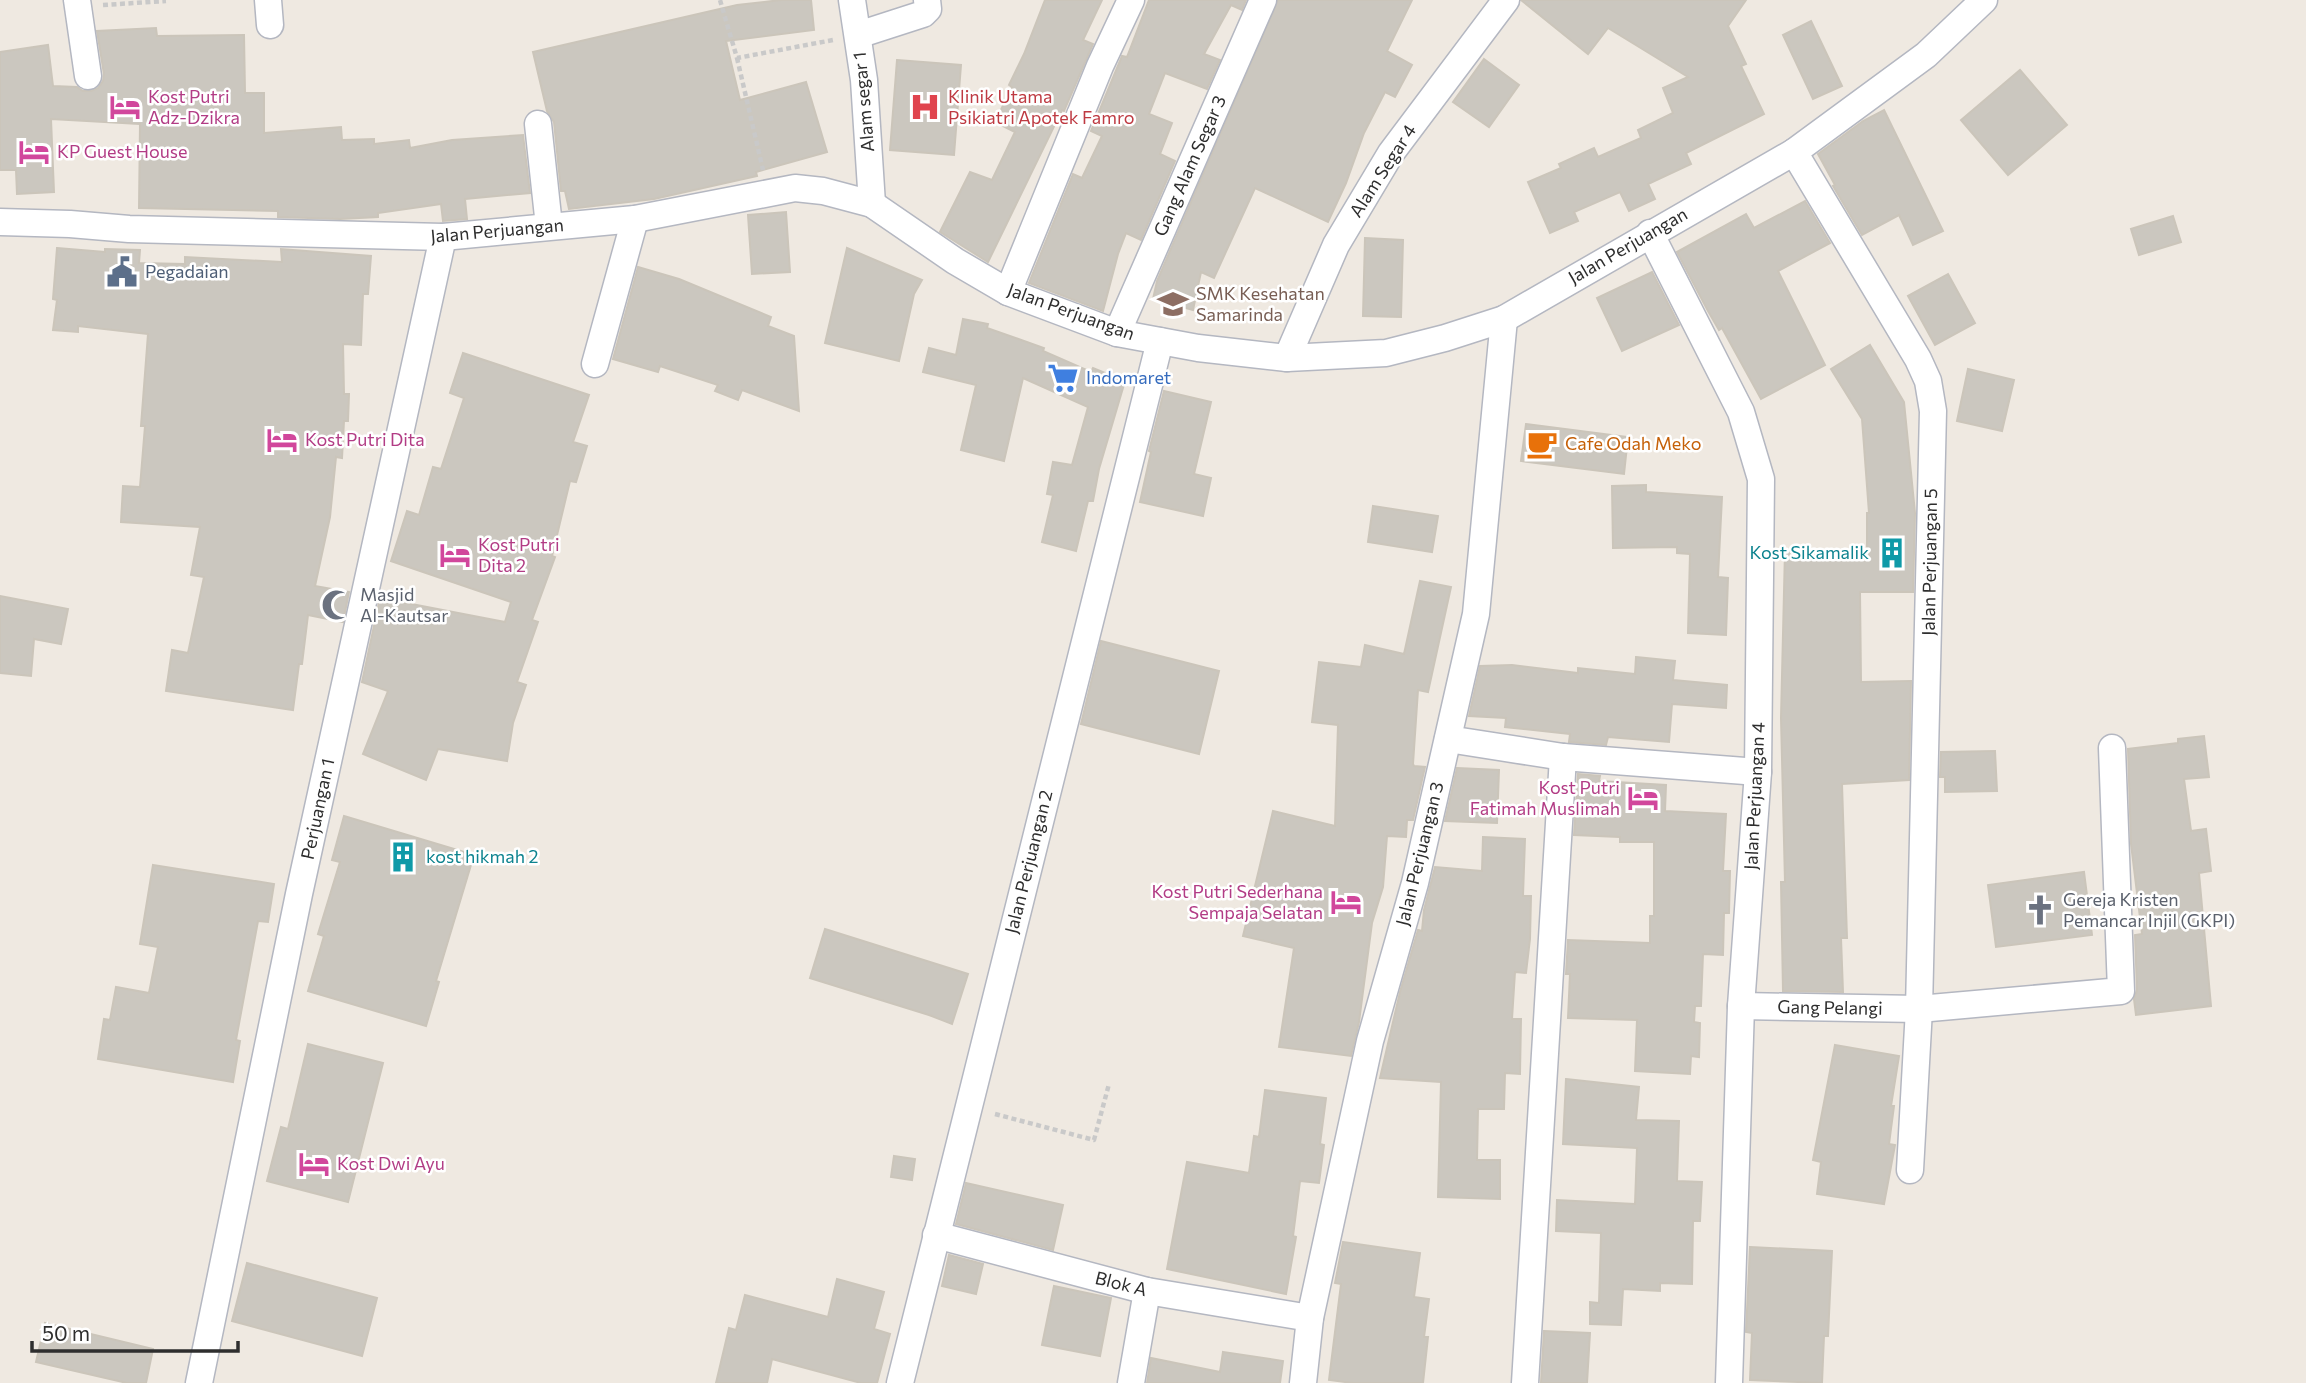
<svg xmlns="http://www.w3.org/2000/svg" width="2306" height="1383" font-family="Commissioner,sans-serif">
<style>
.building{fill:#cbc7bf;stroke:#cbc5ba;stroke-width:2}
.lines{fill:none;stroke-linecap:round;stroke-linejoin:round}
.minor-casing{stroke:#b4b7c1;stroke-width:29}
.path{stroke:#c9c9c9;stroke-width:4.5;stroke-dasharray:5 3.5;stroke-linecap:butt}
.minor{stroke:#fff;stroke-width:26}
.labels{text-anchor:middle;stroke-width:5;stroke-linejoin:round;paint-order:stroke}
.hotel-label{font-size:18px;fill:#b23c85;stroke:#fff;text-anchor:start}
.health-label{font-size:18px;fill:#be3a42;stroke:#fff;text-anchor:start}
.street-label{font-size:18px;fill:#2e2e2e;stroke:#fff}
.service-label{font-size:18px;fill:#4e5e75;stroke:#fff;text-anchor:start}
.education-label{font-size:18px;fill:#785e54;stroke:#fff;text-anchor:start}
.shop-label{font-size:18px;fill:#366cbe;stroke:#fff;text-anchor:start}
.food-label{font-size:18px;fill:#c56008;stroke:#fff;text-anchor:start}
.culture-label{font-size:18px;fill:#0d838f;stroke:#fff;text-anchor:end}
.worship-label{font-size:18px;fill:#5b616d;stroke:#fff;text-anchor:start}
</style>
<rect width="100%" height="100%" fill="#efe9e1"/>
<g class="building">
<path d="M781 0H811L814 30 726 41 740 100 806 82 827 152 756 172 757 176 654 199 569 209 565 191H561L554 122 547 111 533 52 737 5Z"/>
<path d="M1045 0H1102L1083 40 1093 44 1064 111 1062 110 988 262 940 232 970 172 992 180 1015 132 995 122 1012 87 1009 85 1024 54Z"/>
<path d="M1149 0H1246L1242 10 1231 5 1204 54 1220 60 1207 89 1165 73 1149 114 1172 123 1160 154 1175 161 1141 240 1126 233 1118 254 1103 311 1029 283 1073 174 1082 178 1102 136 1091 131 1122 56 1127 57Z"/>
<path d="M1278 0H1412L1387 51 1412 65 1395 97 1385 92 1364 133 1346 183 1328 222 1255 188 1214 278 1201 272 1193 310 1153 299 1157 281Z"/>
<path d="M1521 0H1746L1728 26 1746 64 1741 66 1764 114 1686 153 1691 164 1648 184 1655 199 1629 211 1620 192 1574 212 1578 221 1550 233 1528 182 1561 168 1559 164 1594 148 1598 157 1641 138 1638 130 1673 113 1663 88 1688 77 1608 28 1588 54Z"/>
<path d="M1811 21 1842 86 1813 99 1783 35Z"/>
<path d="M156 28 157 36 244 35 245 93H264V133L341 127 342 140 374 139V144L409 140 410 148 452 140 523 135 530 193 465 199 467 219 443 221 441 204 378 213V217L340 219 278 217V211L139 208 140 124 51 119 54 192 17 194 16 170H0V52L48 45 53 86 77 87 83 91H91L98 88 103 81 104 74 97 31Z"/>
<path d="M1484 59 1519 85 1489 127 1453 102Z"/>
<path d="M897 60 961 65 954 155 890 150Z"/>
<path d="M2020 70 2067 125 2008 175 1961 120Z"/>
<path d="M1884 110 1943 231 1913 245 1899 215 1862 235 1833 186 1835 185 1818 154 1863 121Z"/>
<path d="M1805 201 1830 243 1778 271 1825 365 1761 399 1722 328 1719 330 1708 311 1677 252 1746 214 1754 228Z"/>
<path d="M786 212 790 272 752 274 748 215Z"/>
<path d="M2173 216 2181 242 2139 255 2131 229Z"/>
<path d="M1365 238 1403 240 1401 317 1363 316Z"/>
<path d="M57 248 105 252V249L140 250 139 263 185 264V257L282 262 281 249 371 256 368 294H363L361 345 343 344 344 394H349L348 421H344L342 458 336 457 330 517 315 586 349 592 343 622 308 615 302 664H299L293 710 166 691 172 650 188 653 204 577 191 575 200 527 121 522 123 486 140 487 145 426H141L148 334 78 326V332L53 330 57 300 53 299Z"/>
<path d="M847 248 922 280 914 294 899 361 825 343Z"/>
<path d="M638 267 679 279 771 317 768 326 794 336 799 411 742 390 738 400 715 391 718 385 660 366 658 372 613 359Z"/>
<path d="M1652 272 1679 325 1622 351 1597 298Z"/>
<path d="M1948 274 1975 323 1935 345 1908 296Z"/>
<path d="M963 319 988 324 987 328 1044 348 1043 351 1091 372 1093 368 1125 381 1099 469 1093 501H1088L1076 551 1042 542 1053 495 1047 494 1053 462 1072 465 1088 407 1023 378 1004 461 961 450 976 385 923 372 929 348 956 355Z"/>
<path d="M1870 345 1904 402 1915 513 1913 592H1860L1861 682 1911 681 1909 780 1842 784 1847 938H1841L1843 992 1783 991 1781 882H1785L1781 718 1785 550 1867 551V513H1869L1862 419 1831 369Z"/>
<path d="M463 353 589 395 573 442 587 446 576 482 570 481 552 556 555 557 532 620 538 622 517 682 526 685 513 723 507 761 438 749 426 780 363 754 388 691 362 682 380 598 505 622 511 602 391 561 407 511 419 515 433 467 441 469 464 398 450 393Z"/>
<path d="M1968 369 2014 380 2002 431 1957 421Z"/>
<path d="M1164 391 1211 402 1194 474 1211 478 1203 516 1140 502 1151 452 1149 451Z"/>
<path d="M1526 424 1628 437 1624 474 1521 461Z"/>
<path d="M1646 485V492L1722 497 1718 577 1728 578 1726 635 1688 633 1690 554 1677 553V547L1613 548 1612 486Z"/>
<path d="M1373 506 1438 516 1432 552 1368 542Z"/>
<path d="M1420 581 1451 587 1428 692 1418 690 1413 764 1414 766 1425 767 1413 820H1407L1406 837 1387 836 1383 887 1372 923 1359 1022 1351 1056 1279 1047 1294 948 1243 936 1273 811 1335 826 1338 725 1312 722 1319 662 1361 667 1365 645 1404 654Z"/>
<path d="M0 596 68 609 61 644 34 639 31 676 0 673Z"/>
<path d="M1101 641 1219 671 1199 754 1081 724Z"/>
<path d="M1636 657 1675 661 1673 680 1727 685 1726 708 1672 704 1669 742 1608 737 1606 745 1569 742 1570 734 1505 727 1506 718 1469 716 1480 666 1512 665 1578 673V668L1635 674Z"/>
<path d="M2204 736 2209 777 2184 779 2191 831 2206 829 2211 871 2199 873 2211 1006 2136 1015 2134 999 2137 990 2135 935 2142 934 2131 844 2128 749 2178 743V739Z"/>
<path d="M1995 751 1997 791 1945 792V777H1940L1941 752Z"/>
<path d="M1457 768 1499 770 1497 823 1445 821Z"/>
<path d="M1578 774 1600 776 1599 781 1666 785 1665 811 1726 814 1723 871H1730L1729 913H1724L1723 955 1703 954 1701 1006H1695L1694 1022 1700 1023 1699 1057 1691 1056 1690 1074 1635 1071 1637 1020 1568 1018 1570 974H1566L1568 940 1650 943V916H1654V842H1620V837L1574 835Z"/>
<path d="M344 816 474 855 436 981 439 982 426 1026 308 991 324 936 318 934 340 862 332 860Z"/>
<path d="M1483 837 1525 839 1523 896H1531L1530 939 1526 973 1515 972 1512 1019H1521L1520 1074 1505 1073 1504 1109H1478L1477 1160H1500V1199L1438 1197 1441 1082 1380 1078 1400 992 1418 930 1422 931 1424 910 1435 867 1482 871Z"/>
<path d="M153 865 274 884 268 922 258 921 236 1040 240 1041 233 1082 98 1059 104 1019 110 1020 116 987 149 993 158 947 140 944Z"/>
<path d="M2084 872 2092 935 1996 947 1988 885Z"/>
<path d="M825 929 968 974 952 1024 929 1015 810 978Z"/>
<path d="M308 1044 383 1063 348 1202 267 1181 281 1127 288 1129Z"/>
<path d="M1835 1045 1899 1056 1891 1106H1894L1889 1144 1895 1145 1884 1204 1817 1194 1821 1162 1813 1160Z"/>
<path d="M1566 1079 1639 1087 1636 1120 1679 1121 1677 1181 1702 1182 1700 1221H1693L1692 1284 1660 1283V1291L1623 1289 1621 1325 1590 1324V1302L1599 1303 1601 1233 1556 1231 1557 1200 1635 1204 1637 1148 1563 1144Z"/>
<path d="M1265 1090 1326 1098 1320 1144 1324 1145 1319 1183 1300 1181 1293 1236 1296 1237 1286 1294 1167 1269 1187 1162 1249 1173 1254 1136 1259 1137Z"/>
<path d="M894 1156 915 1159 912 1180 891 1177Z"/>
<path d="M966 1183 1063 1205 1053 1250 956 1224Z"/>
<path d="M1343 1242 1420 1253 1414 1297 1429 1299 1424 1337H1428L1423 1383H1353L1329 1380 1341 1284 1335 1283Z"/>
<path d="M1750 1247 1832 1251 1828 1336H1824L1822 1383 1750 1380 1752 1333 1746 1332Z"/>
<path d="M949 1255 983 1264 976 1294 942 1286Z"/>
<path d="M247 1263 377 1298 362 1356 232 1321Z"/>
<path d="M837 1279 884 1292 874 1329 890 1334 877 1383H861L772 1359 767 1383H716L729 1328 736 1330 745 1295 828 1317Z"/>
<path d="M1054 1286 1111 1298 1100 1356 1042 1345Z"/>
<path d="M45 1323 153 1349 146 1383H127L36 1362Z"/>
<path d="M1544 1331 1590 1333 1587 1383H1541Z"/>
<path d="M1223 1352 1283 1361 1280 1383H1147L1151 1358 1220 1372Z"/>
</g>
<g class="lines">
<g class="minor-casing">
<g id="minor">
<path d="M77 0 88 76"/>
<path d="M268 0 270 25"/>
<path d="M852 0 864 80 872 204"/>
<path d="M858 35 923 14 928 9 927 0"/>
<path d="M538 124 549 226"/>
<path d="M1794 152 1918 359 1928 381 1933 411 1919 1009 1910 1170"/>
<path d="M0 222 70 224 129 229 443 237 635 219 795 188 823 191 872 204 955 261 1008 292 1117 333 1198 348 1287 358 1386 353 1445 338 1504 319 1794 152 1926 55 1984 0"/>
<path d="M1650 233 1741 412 1761 479 1758 772 1741 1006 1729 1383"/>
<path d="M1008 292 1100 66 1131 0"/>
<path d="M1117 333 1263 0"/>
<path d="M1287 358 1336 245 1391 153 1506 0"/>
<path d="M595 364 635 219"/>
<path d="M1448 739 1563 757 1758 772"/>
<path d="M1741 1006 1919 1009 2121 991 2112 748"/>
<path d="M936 1235 1147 1291 1310 1318"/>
<path d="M199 1383 299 894 443 237"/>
<path d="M900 1383 1160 341"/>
<path d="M1131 1383 1147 1291"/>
<path d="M1303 1383 1310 1318 1370 1041 1415 883 1476 614 1504 319"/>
<path d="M1525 1383 1563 757"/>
</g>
</g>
<g class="path">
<path d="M720 0 737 58 833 40"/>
<path d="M103 5 166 1"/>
<path d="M737 58 763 170"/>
<path d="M995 1114 1094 1140 1109 1084"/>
</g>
<use href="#minor" class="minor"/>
</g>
<defs>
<g id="hotel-bare" transform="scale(2.415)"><path d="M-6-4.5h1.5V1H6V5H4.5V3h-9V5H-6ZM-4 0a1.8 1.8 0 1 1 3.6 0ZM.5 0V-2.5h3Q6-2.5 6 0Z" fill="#d1479c" stroke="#fff" stroke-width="2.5" paint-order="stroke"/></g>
<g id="hospital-bare" transform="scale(2.415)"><path d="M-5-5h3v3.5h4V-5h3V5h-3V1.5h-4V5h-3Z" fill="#e0444e" stroke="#fff" stroke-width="2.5" paint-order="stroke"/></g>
<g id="civic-bare" transform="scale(2.415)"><path d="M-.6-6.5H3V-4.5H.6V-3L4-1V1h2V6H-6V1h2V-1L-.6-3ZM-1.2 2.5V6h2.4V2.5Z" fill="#5c6f8a" stroke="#fff" stroke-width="2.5" paint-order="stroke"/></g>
<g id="school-bare" transform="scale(2.415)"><path d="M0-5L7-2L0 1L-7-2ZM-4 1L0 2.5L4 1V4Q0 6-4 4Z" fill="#8d6e63" stroke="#fff" stroke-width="2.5" paint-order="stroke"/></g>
<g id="supermarket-bare" transform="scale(2.415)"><path d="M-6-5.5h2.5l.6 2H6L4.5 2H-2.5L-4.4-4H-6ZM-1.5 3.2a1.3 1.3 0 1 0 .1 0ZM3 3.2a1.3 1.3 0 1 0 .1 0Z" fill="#3f7fe0" stroke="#fff" stroke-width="2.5" paint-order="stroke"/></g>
<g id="cafe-bare" transform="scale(2.415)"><path d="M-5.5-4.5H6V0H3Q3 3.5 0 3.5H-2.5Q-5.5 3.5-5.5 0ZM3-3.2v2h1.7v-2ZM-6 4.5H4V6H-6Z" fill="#e8710a" stroke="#fff" stroke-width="2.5" paint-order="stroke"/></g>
<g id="building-bare" transform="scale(2.415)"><path d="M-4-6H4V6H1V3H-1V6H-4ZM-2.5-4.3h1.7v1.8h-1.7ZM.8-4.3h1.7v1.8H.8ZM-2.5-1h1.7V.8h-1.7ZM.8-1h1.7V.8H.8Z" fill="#0f9aa8" stroke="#fff" stroke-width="2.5" paint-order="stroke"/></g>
<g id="mosque-bare" transform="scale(2.415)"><path d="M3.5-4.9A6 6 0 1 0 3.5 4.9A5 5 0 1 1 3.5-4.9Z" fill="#6b7280" stroke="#fff" stroke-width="2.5" paint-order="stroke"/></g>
<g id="church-bare" transform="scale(2.415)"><path d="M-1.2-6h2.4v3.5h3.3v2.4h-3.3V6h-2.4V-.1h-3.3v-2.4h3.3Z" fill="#6b7280" stroke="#fff" stroke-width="2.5" paint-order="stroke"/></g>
</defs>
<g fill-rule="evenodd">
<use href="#hotel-bare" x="125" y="107"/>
<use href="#hospital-bare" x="925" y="107"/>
<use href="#hotel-bare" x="34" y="152"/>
<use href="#civic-bare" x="122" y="272"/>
<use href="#school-bare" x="1173" y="304"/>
<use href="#supermarket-bare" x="1063" y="378"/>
<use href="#hotel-bare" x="282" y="440"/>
<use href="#cafe-bare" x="1542" y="444"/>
<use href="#building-bare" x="1892" y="553"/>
<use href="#hotel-bare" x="455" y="555"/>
<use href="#mosque-bare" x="337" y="605"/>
<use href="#hotel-bare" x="1643" y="798"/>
<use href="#building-bare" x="403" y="857"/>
<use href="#hotel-bare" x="1346" y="902"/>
<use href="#church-bare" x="2040" y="910"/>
<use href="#hotel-bare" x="314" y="1164"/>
</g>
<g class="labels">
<g class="hotel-label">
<text x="148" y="103">Kost Putri<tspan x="148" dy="21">Adz-Dzikra</tspan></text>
<text x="57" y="158">KP Guest House</text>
<text x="305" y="446">Kost Putri Dita</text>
<text x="478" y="551">Kost Putri<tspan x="478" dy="21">Dita 2</tspan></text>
<text x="1620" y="794" text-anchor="end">Kost Putri<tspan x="1620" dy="21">Fatimah Muslimah</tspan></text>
<text x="1323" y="898" text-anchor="end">Kost Putri Sederhana<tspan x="1323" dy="21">Sempaja Selatan</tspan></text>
<text x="337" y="1170">Kost Dwi Ayu</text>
</g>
<g class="health-label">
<text x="948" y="103">Klinik Utama<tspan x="948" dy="21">Psikiatri Apotek Famro</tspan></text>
</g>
<g class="street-label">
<text transform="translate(864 102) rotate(-95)" y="6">Alam segar 1</text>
<text transform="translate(1190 166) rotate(-66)" y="6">Gang Alam Segar 3</text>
<text transform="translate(1383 171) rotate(-57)" y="6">Alam Segar 4</text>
<text transform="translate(497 231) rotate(-5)" y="6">Jalan Perjuangan</text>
<text transform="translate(1628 246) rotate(-30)" y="6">Jalan Perjuangan</text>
<text transform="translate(1071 312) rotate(20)" y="6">Jalan Perjuangan</text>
<text transform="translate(1930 562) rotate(-89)" y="6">Jalan Perjuangan 5</text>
<text transform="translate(1755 796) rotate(-87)" y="6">Jalan Perjuangan 4</text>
<text transform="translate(318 809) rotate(-78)" y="6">Perjuangan 1</text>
<text transform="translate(1420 854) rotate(-76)" y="6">Jalan Perjuangan 3</text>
<text transform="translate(1029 862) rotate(-76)" y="6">Jalan Perjuangan 2</text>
<text transform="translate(1830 1008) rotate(1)" y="6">Gang Pelangi</text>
<text transform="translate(1121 1284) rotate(14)" y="6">Blok A</text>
</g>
<g class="service-label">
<text x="145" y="278">Pegadaian</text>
</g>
<g class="education-label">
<text x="1196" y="300">SMK Kesehatan<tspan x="1196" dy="21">Samarinda</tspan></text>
</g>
<g class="shop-label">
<text x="1086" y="384">Indomaret</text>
</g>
<g class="food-label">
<text x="1565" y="450">Cafe Odah Meko</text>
</g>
<g class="culture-label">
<text x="1869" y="559">Kost Sikamalik</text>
<text x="426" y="863" text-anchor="start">kost hikmah 2</text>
</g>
<g class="worship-label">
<text x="360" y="601">Masjid<tspan x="360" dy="21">Al-Kautsar</tspan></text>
<text x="2063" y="906">Gereja Kristen<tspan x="2063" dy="21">Pemancar Injil (GKPI)</tspan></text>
</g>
</g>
<path d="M32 1341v10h206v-10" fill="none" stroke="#2e2e2e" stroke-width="3.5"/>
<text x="42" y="1341" font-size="21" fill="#2e2e2e" stroke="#ffffff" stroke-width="5" paint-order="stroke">50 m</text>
</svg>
